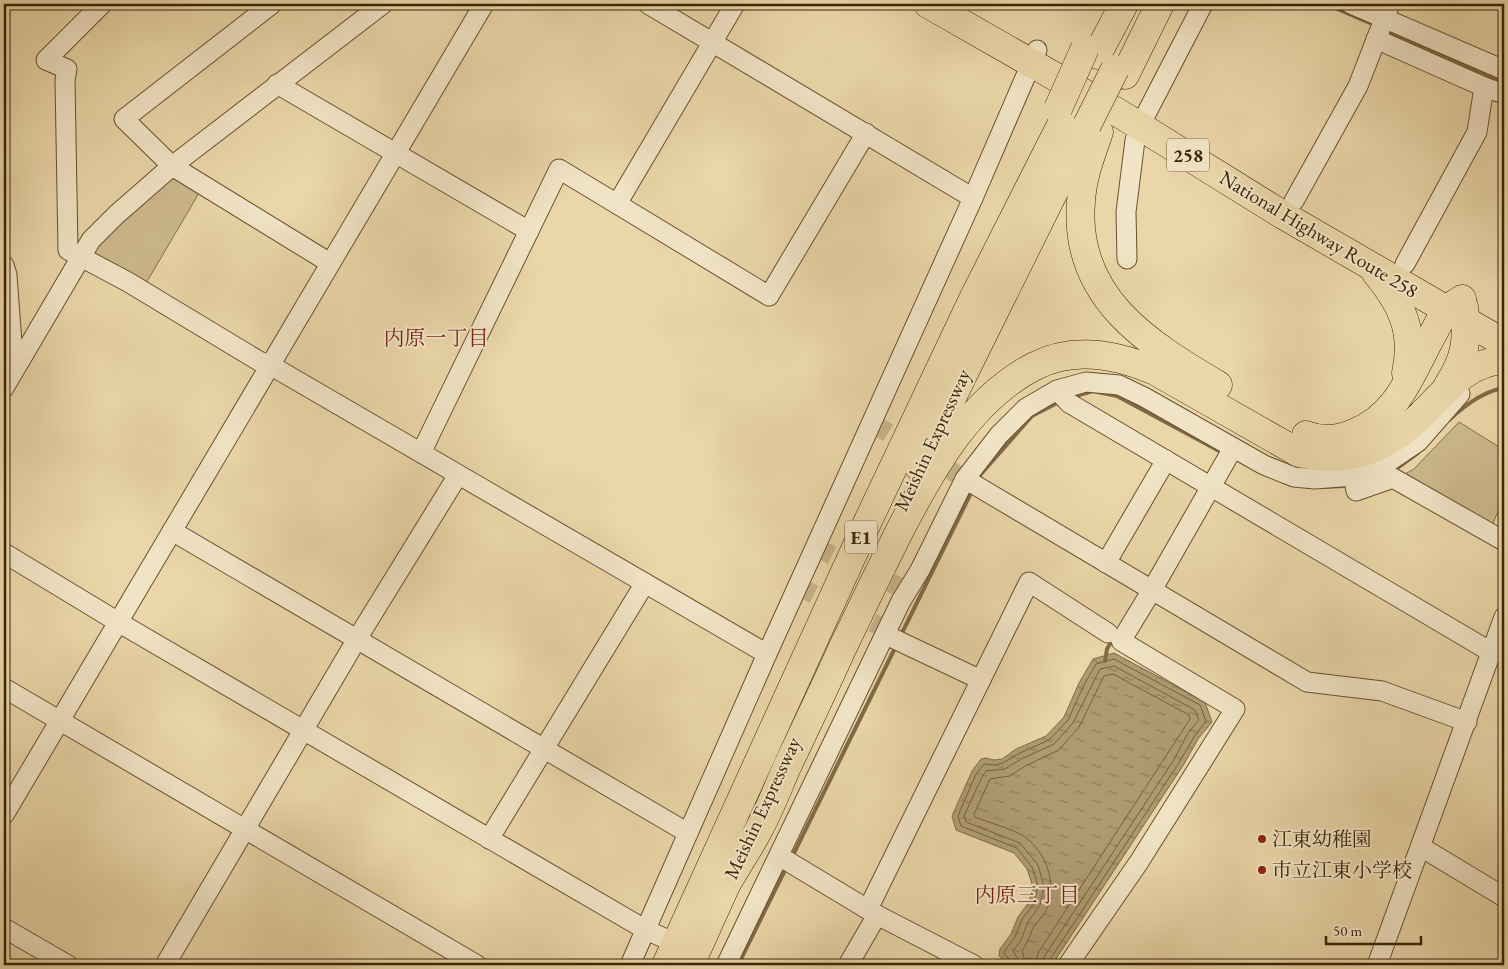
<svg xmlns="http://www.w3.org/2000/svg" width="1508" height="969" font-family="'EB Garamond','Noto Serif JP',serif">
<style>
.green{fill:#ccb88c;stroke:#846e49}
.water{fill:url(#water-ripples);stroke:#806b46}
.lines{fill:none;stroke-linecap:round;stroke-linejoin:round}
.shore{stroke:#74603c;stroke-width:1}
.stream{stroke:#806b46;stroke-width:4}
.minor-tunnel{stroke:#c7b388;stroke-width:19;stroke-dasharray:19 9;stroke-linecap:butt}
.minor-casing{stroke:#67512e;stroke-width:21}
.highway-casing{stroke:#3b2506;stroke-width:29}
.minor{stroke:#f1e4c6;stroke-width:19}
.highway{stroke:#ead6a8;stroke-width:28}
.highway-bridge-casing{stroke:#3b2506;stroke-width:29;stroke-linecap:butt}
.highway-bridge{stroke:#ead6a8;stroke-width:28}
.poi-dot{fill:#8f2418;stroke:#f1e4c6;stroke-width:2}
.labels{text-anchor:middle;stroke-width:4;stroke-linejoin:round;paint-order:stroke}
.shield{fill:#f1e4c6;stroke:#725e40;stroke-width:1}
.shield-label{font-size:19px;font-weight:bold;fill:#3b2506}
.street-label{font-size:20px;fill:#3b2506;stroke:#f1e4c6}
.poi-label{font-size:20px;fill:#3b2506;stroke:#f1e4c6;text-anchor:start}
.neighbourhood-label{font-size:21px;fill:#7a1f14;stroke:#f1e4c6}
</style>
<defs>
<pattern id="water-ripples" width="26" height="14" patternUnits="userSpaceOnUse" patternTransform="scale(1.25)"><rect width="26" height="14" fill="#ae9a71"/><path d="M2 4q2-2 4 0t4 0M15 11q2-2 4 0t4 0" fill="none" stroke="#8f7d5b"/></pattern>
</defs>
<rect width="100%" height="100%" fill="#ead6a8"/>
<filter id="stains"><feTurbulence type="fractalNoise" baseFrequency=".004" numOctaves="4"/><feColorMatrix values="0 0 0 0 .2 0 0 0 0 .09 0 0 0 0 .02 0 0 0 .5 -.17"/></filter>
<radialGradient id="worn" r=".72"><stop offset=".6" stop-color="#630" stop-opacity="0"/><stop offset="1" stop-color="#630" stop-opacity=".3"/></radialGradient>
<g class="green">
<path d="M171 175 199 193 145 285 93 256 97 244Z"/>
<path d="M1459 422 1504 450V497L1491 528 1401 476 1414 469Z"/>
</g>
<path class="water" d="M1114 653 1205 702 1212 722 1198 739 1184 764 1052 965H1010L999 956 1000 949 1011 934 1018 917 1029 902 1033 887 1027 869 1014 853 956 830 952 816 972 771 981 759 986 758 994 760 1002 759 1016 749 1046 736 1064 717 1079 683 1093 659Z"/>
<g class="lines">
<g class="shore">
<path d="M1012 965C1012 958 1005 958 1004 952L1015 937 1022 919 1034 904 1038 886 1032 867 1017 848 961 826 958 816 976 774 984 764 994 765 1003 763 1018 754 1049 740 1068 720 1084 685 1096 664 1114 659 1200 705 1206 721 1194 737 1180 761 1049 961V965"/>
<path d="M1019 965 1018 959 1013 951 1021 940 1028 922 1040 905 1044 886 1038 865 1020 843 966 822 964 816 982 777 986 771 1005 769 1021 759 1054 744 1073 723 1100 669 1114 666 1195 710 1199 720 1188 733 1175 758 1044 957 1042 965"/>
<path d="M1026 965 1022 950C1028 943 1030 934 1034 926 1038 921 1043 916 1046 911 1058 886 1047 853 1025 837 1014 829 989 823 975 817L974 814 990 779 1010 776 1025 766 1059 750 1079 727 1104 676 1113 674 1189 715 1190 719 1038 953 1035 965"/>
</g>
<g class="stream">
<path d="M1326 4 1377 26"/>
<path d="M1385 30 1504 83"/>
<path d="M1072 397 1093 391 1117 396 1223 453 1222 455"/>
<path d="M1449 420C1464 406 1483 391 1504 388"/>
<path d="M1392 472 1418 453"/>
<path d="M977 481 981 474 1032 416 1059 402"/>
<path d="M1320 487 1345 486"/>
<path d="M901 635 973 489"/>
<path d="M1105 661 1107 649 1114 637"/>
<path d="M792 857 896 646"/>
<path d="M1389 961 1396 965"/>
<path d="M738 965 787 866"/>
</g>
<g class="minor-tunnel">
<path d="M872 423 965 479"/>
<path d="M815 547 908 591"/>
<path d="M797 586 888 630"/>
</g>
<g class="minor-casing">
<g id="minor">
<path d="M102 4 46 60 67 69 65 80 68 250 128 282 259 361 270 365 767 654"/>
<path d="M272 4 124 119 172 166 330 263"/>
<path d="M648 4 973 198"/>
<path d="M735 4 617 204 769 296 866 133"/>
<path d="M1351 4 1504 70"/>
<path d="M1376 39 1484 87 1504 94"/>
<path d="M277 84 529 231"/>
<path d="M1294 201 1358 86 1390 4"/>
<path d="M1127 259 1126 212 1135 140 1145 116 1203 4"/>
<path d="M1405 264 1477 132 1484 87"/>
<path d="M4 265 7 275 14 370"/>
<path d="M4 388 91 240 116 215 172 166 383 4"/>
<path d="M1057 390 1069 403 1491 652"/>
<path d="M421 453 559 169 617 204"/>
<path d="M1353 476 1356 491 1393 478 1504 541"/>
<path d="M965 479 1307 682 1382 691 1467 722"/>
<path d="M172 531 688 833"/>
<path d="M4 553 118 622 646 930 664 938"/>
<path d="M1106 563 1166 460"/>
<path d="M886 635 981 680"/>
<path d="M4 688 477 965"/>
<path d="M4 815 484 4"/>
<path d="M489 839 645 583"/>
<path d="M1421 847 1504 897"/>
<path d="M779 856 877 915 974 965"/>
<path d="M868 909 1029 582 1108 633"/>
<path d="M4 928 68 965"/>
<path d="M165 965 357 639 458 475"/>
<path d="M630 965 767 654 973 198 1037 50"/>
<path d="M726 965 901 601 920 570 965 479 999 435 1026 408 1057 390 1086 382 1119 385 1144 397 1264 465 1294 477 1315 479 1353 476 1390 461 1418 442 1460 394"/>
<path d="M848 965 877 915"/>
<path d="M1068 965 1139 862 1235 709 1121 641 1152 590 1233 448"/>
<path d="M1377 965 1504 617"/>
</g>
</g>
<g class="highway-casing">
<g id="highway">
<path d="M928 4 1117 112 1283 215 1504 343"/>
<path d="M1097 55 1124 4"/>
<path d="M1125 75 1160 4"/>
<path d="M1099 132C1091 155 1082 178 1081 202 1073 297 1147 343 1218 385"/>
<path d="M1376 273C1402 304 1415 332 1406 373"/>
<path d="M1448 385C1466 358 1468 339 1464 307"/>
<path d="M1306 435C1322 441 1338 440 1354 433 1400 415 1412 370 1435 330 1438 324 1442 316 1446 310 1450 306 1457 303 1462 299"/>
<path d="M919 467 962 377 1087 125"/>
<path d="M729 880C738 864 749 848 758 831 769 811 777 790 786 769 805 729 824 689 842 649 861 609 880 570 900 530 932 469 970 399 1035 366 1074 346 1116 354 1155 371L1299 453C1348 465 1389 449 1423 413 1447 389 1468 362 1504 360"/>
<path d="M666 965 868 521 973 299 1067 113"/>
<path d="M690 965 736 863"/>
</g>
</g>
<use href="#minor" class="minor"/>
<use href="#highway" class="highway"/>
<g class="highway-bridge-casing">
<g id="highway-bridge">
<path d="M1058 109 1085 48"/>
<path d="M1087 125 1115 69"/>
</g>
</g>
<use href="#highway-bridge" class="highway-bridge"/>
</g>
<g class="poi-dot">
<circle cx="1262" cy="839" r="5"/>
<circle cx="1262" cy="870" r="5"/>
</g>
<g class="labels">
<g class="shield">
<rect x="1167" y="138.5" width="42" height="33" rx="4"/>
<rect x="845" y="520.5" width="32" height="33" rx="4"/>
</g>
<g class="shield-label">
<text x="1188" y="162">258</text>
<text x="861" y="544">E1</text>
</g>
<g class="street-label">
<text transform="translate(1319 234) rotate(31)" y="7">National Highway Route 258</text>
<text transform="translate(932 440) rotate(-65)" y="7">Meishin Expressway</text>
<text transform="translate(762 808) rotate(-65)" y="7">Meishin Expressway</text>
</g>
<g class="poi-label">
<text x="1272" y="846">江東幼稚園</text>
<text x="1272" y="877">市立江東小学校</text>
</g>
<g class="neighbourhood-label">
<text x="436" y="345">内原一丁目</text>
<text x="1027" y="902">内原三丁目</text>
</g>
</g>
<rect width="1508" height="969" fill="none" stroke="#ead6a8" stroke-width="20"/>
<rect x="5" y="5" width="1498" height="959" fill="none" stroke="#3b2506" stroke-width="2.5"/>
<rect x="10" y="10" width="1488" height="949" fill="none" stroke="#3b2506"/>
<path d="M1326 936v8h95v-8" fill="none" stroke="#3b2506" stroke-width="2.5"/>
<text x="1333" y="936" font-size="15" fill="#3b2506" stroke="#f1e4c6" stroke-width="4" paint-order="stroke">50 m</text>
<rect width="100%" height="100%" filter="url(#stains)"/>
<rect width="100%" height="100%" fill="url(#worn)"/>
</svg>
